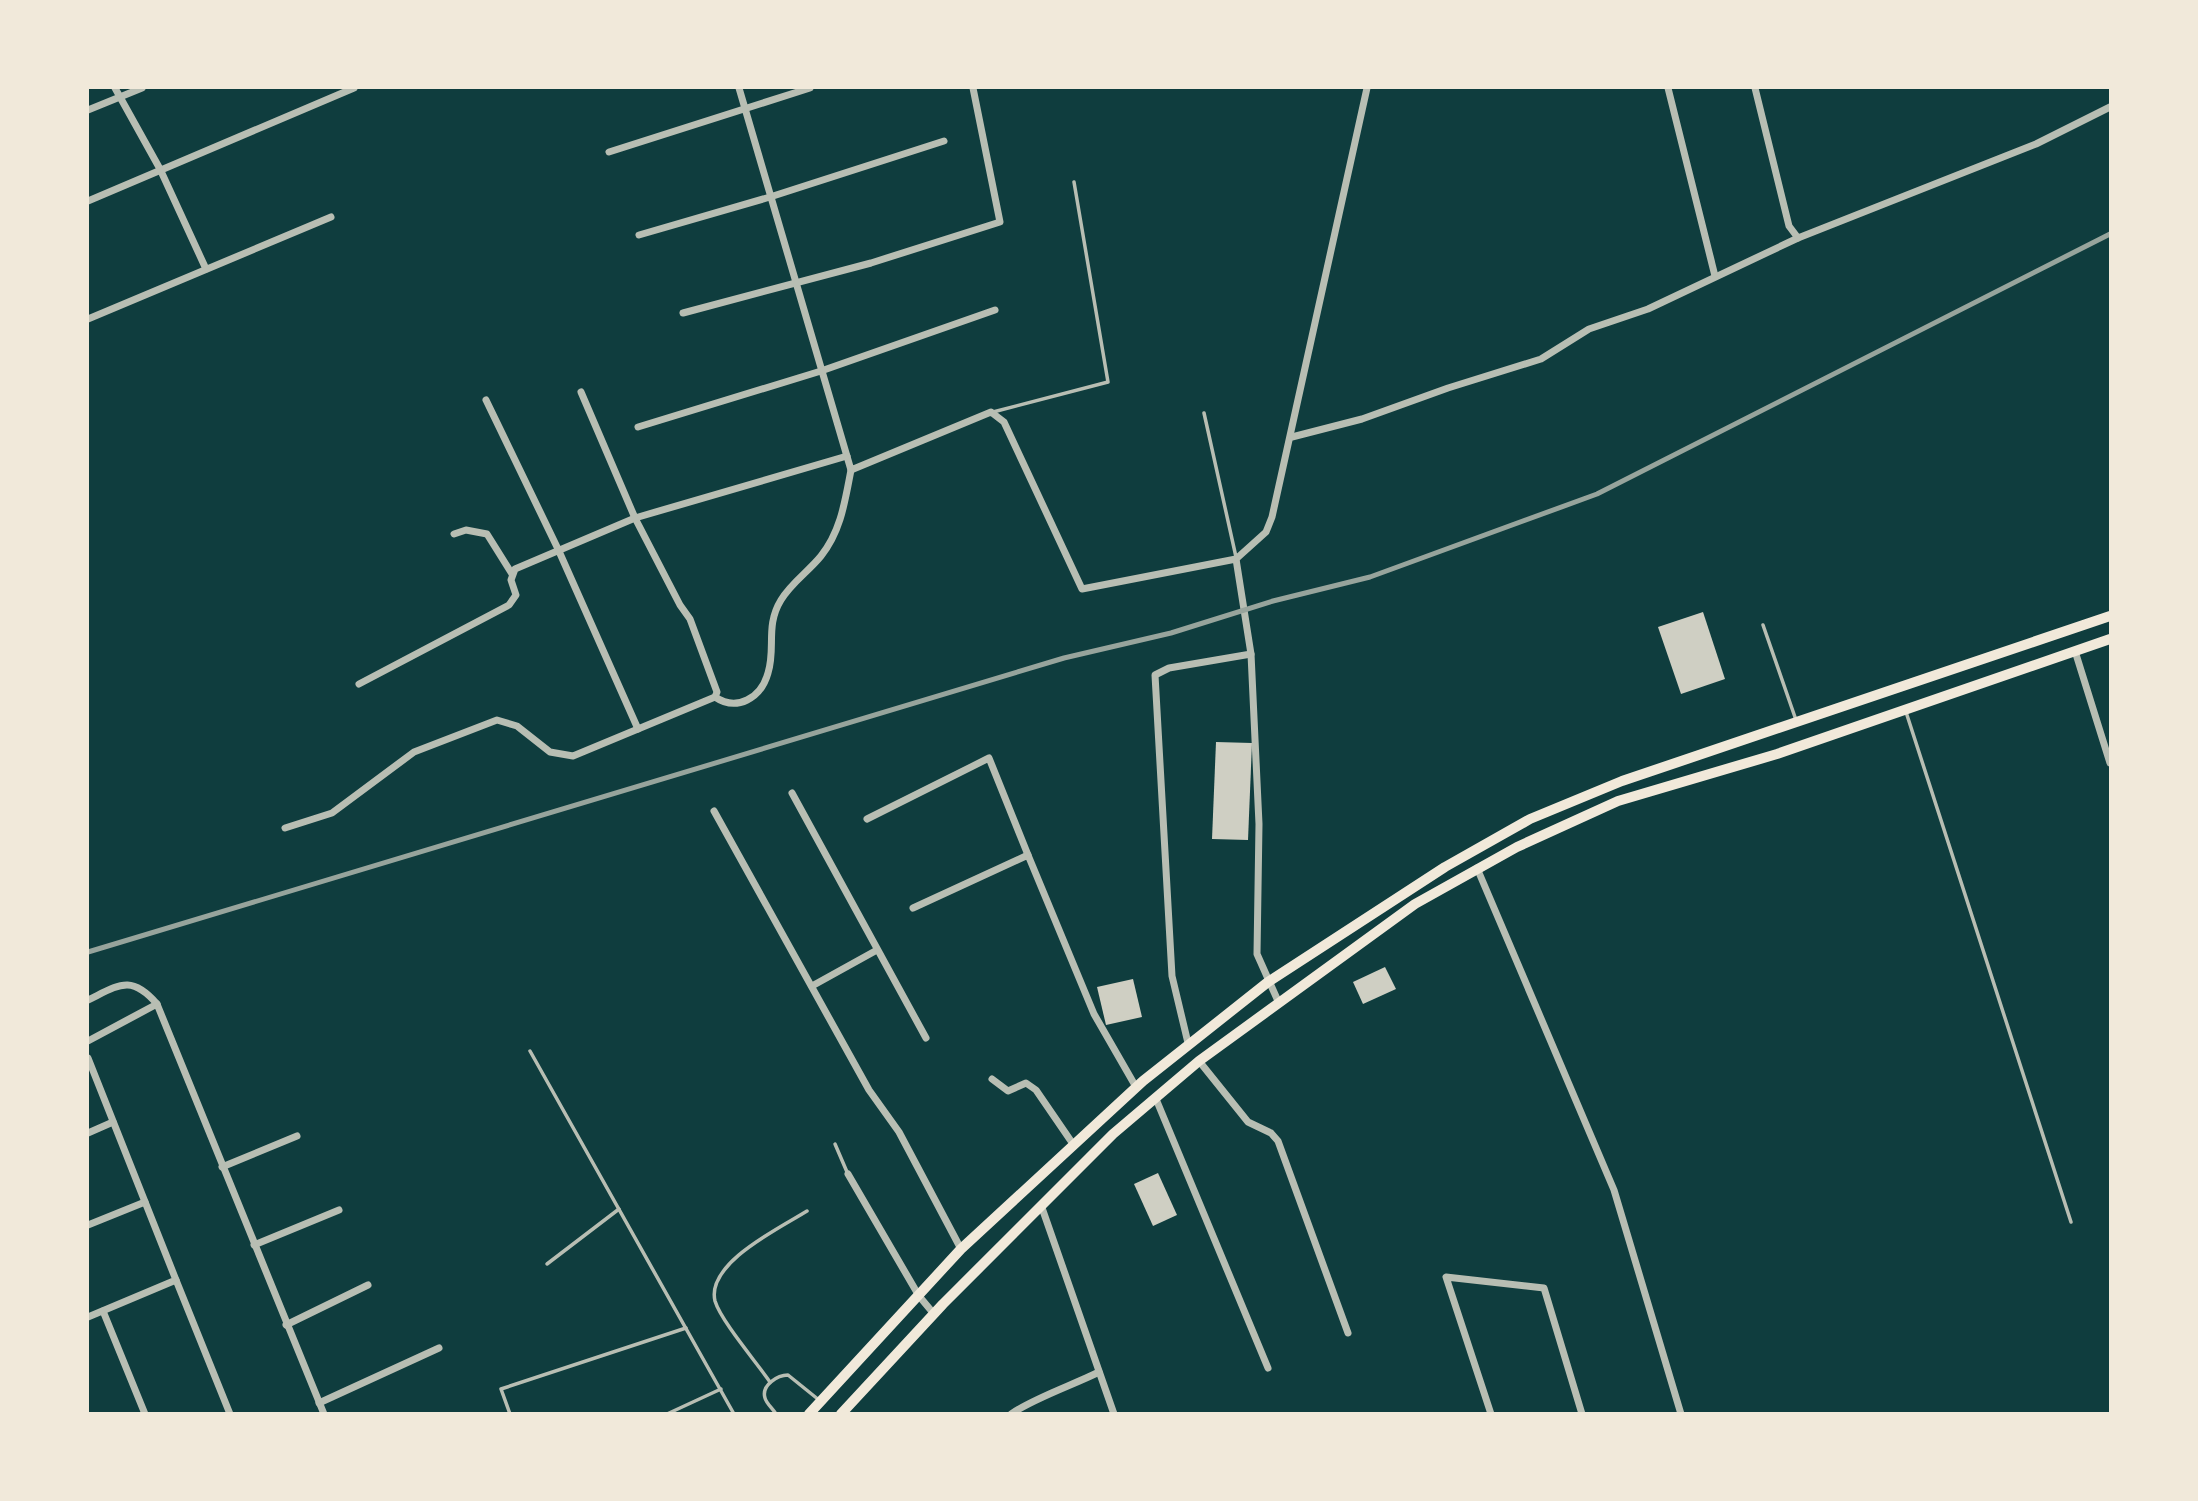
<svg xmlns="http://www.w3.org/2000/svg" width="2198" height="1501" font-family="'Varela Round',sans-serif">
<style>
.building{fill:#cfcfc3}
.lines{fill:none;stroke-linecap:round;stroke-linejoin:round}
.service{stroke:#b8beb3;stroke-width:3.5}
.minor{stroke:#b8beb3;stroke-width:7}
.secondary{stroke:#f1e9da;stroke-width:10}
.rail{stroke:#97a49c;stroke-width:5}
</style>
<rect width="100%" height="100%" fill="#0f3d3e"/>
<g class="building">
<path d="M1703 612 1725 679 1681 694 1658 627Z"/>
<path d="M1216 742 1252 743 1248 840 1212 839Z"/>
<path d="M1385 967 1396 989 1363 1004 1353 982Z"/>
<path d="M1133 979 1142 1017 1106 1025 1097 987Z"/>
<path d="M1158 1173 1177 1215 1153 1226 1134 1184Z"/>
</g>
<g class="lines">
<g class="service">
<path d="M993 412 1108 382 1074 182"/>
<path d="M1204 413 1236 557"/>
<path d="M1763 625 1796 720"/>
<path d="M1906 712 2071 1222"/>
<path d="M530 1051 734 1414"/>
<path d="M835 1144 847 1172"/>
<path d="M547 1264 619 1209"/>
<path d="M770 1382C757 1363 721 1321 715 1301 706 1263 780 1228 807 1211"/>
<path d="M510 1414 501 1389 686 1328"/>
<path d="M667 1414 721 1389"/>
<path d="M776 1414C773 1409 766 1403 765 1398 761 1385 778 1375 788 1375L819 1400"/>
</g>
<g class="minor">
<path d="M115 88 160 169 206 269"/>
<path d="M739 88 851 470 991 412 1004 422 1082 589 1236 559 1251 654 1259 824 1257 954 1278 1001"/>
<path d="M1668 88 1715 276"/>
<path d="M1755 88 1789 226 1798 238 2036 144 2110 107"/>
<path d="M88 110 142 88"/>
<path d="M609 152 810 88"/>
<path d="M88 201 354 88"/>
<path d="M639 235 770 197 944 141"/>
<path d="M683 313 871 263 1000 222 973 88"/>
<path d="M88 319 331 217"/>
<path d="M486 400 558 549 638 729"/>
<path d="M638 427 821 371 995 310"/>
<path d="M1292 437 1362 419 1448 388 1541 359 1589 329 1648 309 1798 238"/>
<path d="M454 534 466 530 487 534 512 574"/>
<path d="M1236 559 1266 532 1272 517 1367 88"/>
<path d="M2075 651 2110 763"/>
<path d="M359 684 509 605 516 595 511 580 515 569 635 518 847 456"/>
<path d="M715 697C737 712 761 698 768 673 776 648 765 626 781 600 791 583 809 571 821 556 841 531 845 501 851 470"/>
<path d="M792 793 926 1038"/>
<path d="M714 811 869 1090 899 1132 961 1249"/>
<path d="M867 819 989 758 1028 855"/>
<path d="M285 828 332 813 414 752 497 720 517 726 550 752 573 756 715 697 717 692 690 619 680 605 635 518 581 392"/>
<path d="M1477 868 1614 1190 1681 1414"/>
<path d="M913 908 1028 855 1094 1014 1136 1087"/>
<path d="M812 986 877 950"/>
<path d="M88 1000C119 985 131 974 157 1004"/>
<path d="M88 1041 157 1004 324 1414"/>
<path d="M1188 1043 1172 976 1155 675 1169 668 1251 654"/>
<path d="M88 1058 176 1280 88 1317"/>
<path d="M1199 1061 1248 1122 1271 1133 1278 1141 1348 1333"/>
<path d="M992 1079 1008 1091 1026 1083 1036 1090 1073 1144"/>
<path d="M1156 1099 1268 1368"/>
<path d="M88 1133 113 1122"/>
<path d="M222 1167 297 1136"/>
<path d="M848 1174 919 1296 934 1314"/>
<path d="M1041 1205 1114 1414"/>
<path d="M88 1225 145 1202"/>
<path d="M254 1245 339 1210"/>
<path d="M176 1280 230 1414"/>
<path d="M103 1311 145 1414"/>
<path d="M286 1325 368 1285"/>
<path d="M319 1403 439 1348"/>
<path d="M1011 1414C1034 1398 1073 1385 1099 1372"/>
<path d="M1491 1414 1446 1277 1544 1288 1582 1414"/>
</g>
<g class="secondary">
<path d="M809 1414 961 1249 1143 1081 1268 982 1445 867 1530 819 1622 781 2110 616"/>
<path d="M841 1414 943 1304 1113 1134 1199 1061 1415 904 1517 847 1618 801 1777 754 2110 639"/>
</g>
<path class="rail" d="M88 952 1064 658 1171 633 1273 601 1370 577 1597 494 2110 234"/>
</g>
<rect width="2198" height="1501" fill="none" stroke="#f1e9da" stroke-width="178"/>
</svg>
